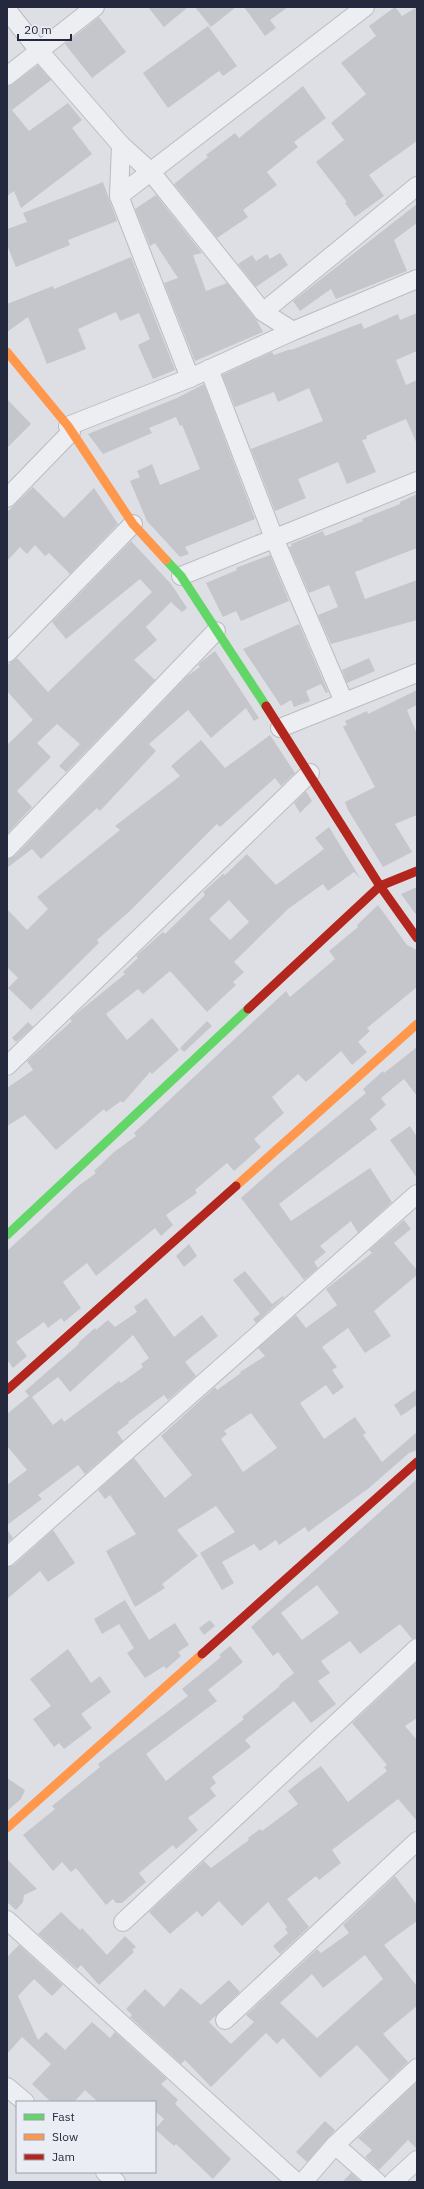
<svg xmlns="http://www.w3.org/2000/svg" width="424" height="2189" font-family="'IBM Plex Sans',sans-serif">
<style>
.building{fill:#c5c6cc;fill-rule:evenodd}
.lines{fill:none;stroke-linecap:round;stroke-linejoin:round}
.street-casing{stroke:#bbbcc1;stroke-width:20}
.street{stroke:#edeef1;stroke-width:18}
.fast{stroke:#63d668;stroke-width:9}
.slow{stroke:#ff974d;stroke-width:9}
.jam{stroke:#b3261e;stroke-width:9}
</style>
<rect width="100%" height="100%" fill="#dedfe4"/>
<g class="building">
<path d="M148 7H188L164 27Z"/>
<path d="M195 7H236L211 27Z"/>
<path d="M244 7H288L270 20 276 28 265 36Z"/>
<path d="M395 7 402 16 417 7V141L369 175 384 196 355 217 345 203 347 202 316 162 344 140 331 123 366 94 341 63 376 36 369 26Z"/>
<path d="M99 17 126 52 92 78 65 44Z"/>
<path d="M208 26 237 66 223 76 219 71 168 108 143 73Z"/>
<path d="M38 65 51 80 12 110 29 131 68 103 82 120 72 128 92 154 21 208 14 191 7 196V86L13 84Z"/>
<path d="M303 86 326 118 294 142 298 147 267 172 277 185 243 210 248 217 217 238 174 184 208 157 206 155 235 133 239 138Z"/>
<path d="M103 182 117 221 68 240 70 245 16 267 7 245V229L27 222 23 213Z"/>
<path d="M156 195 202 253 193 255 206 291 227 283 257 321 263 332 195 361 164 283 178 278 155 243 150 246 135 209Z"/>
<path d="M417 204V223L394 240 407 271 336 299 331 289 300 311 293 301Z"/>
<path d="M280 253 288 265 256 287 238 264 252 255 256 261 267 254 270 259Z"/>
<path d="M131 257 175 370 153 379 138 345 150 339 139 313 120 321 116 312 78 329 86 349 47 364 28 317 7 332V304L53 286 54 289Z"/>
<path d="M417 313V351L396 360 406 385 417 380V444L406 419 366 436 367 439 362 440 376 472 347 484 338 462 298 479 306 498 275 511 251 449 323 421 309 388 278 402 274 392 235 407 222 375 272 352 274 355 291 349V350L361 323 364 329 398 314 400 320Z"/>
<path d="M204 384 255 519 185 547 189 554 180 557 147 521 130 481 140 477 137 471 152 464 160 485 200 469 182 425 180 426 176 417 149 428 152 433 103 454 88 434 177 398Z"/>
<path d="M7 399 31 424 7 448Z"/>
<path d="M33 487 64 518 94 488 118 524 70 574 49 553 45 556 35 545 27 554 20 547 7 561V512Z"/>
<path d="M417 494V548L355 572 365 599 417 580V620L331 644 318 615 338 607 329 585 309 593 289 547 292 546 291 544 323 531 325 536 363 521 362 519 400 504V502Z"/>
<path d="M131 541 171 584 187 608 182 612 171 602 146 627 157 640 134 660 155 680 66 772 59 766 80 744 57 724 37 743 51 757 17 791 32 807 7 834V745L33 720 7 691V665L17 658 48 692 152 592 140 579 66 639 52 622Z"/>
<path d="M270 555 289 601 241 621 236 611 223 617 206 583 237 570 236 568Z"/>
<path d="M299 624 328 692 326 693 321 684 306 691 310 701 294 707 291 700 281 706 243 649Z"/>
<path d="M215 651 259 718 254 721 246 708 211 738 188 710 149 744 156 751 100 811 97 808 41 859 32 849 7 868V859L15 856 187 676 200 667 198 665 201 662Z"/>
<path d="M369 658 375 671 347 683 342 670Z"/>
<path d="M417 690V705L407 710 417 734V815L395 824 412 852 383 867 348 810 345 802 375 787 343 727 347 725 345 721 367 711 368 714Z"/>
<path d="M270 735 295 773 281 786 275 778 220 827 217 824 131 910 97 940 99 943 31 1010 8 988 18 978 7 967V909L27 930 48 909 37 897 120 830 115 826 180 776 171 766 201 740 225 768Z"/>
<path d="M306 791 312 801 300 813 294 803Z"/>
<path d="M329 827 360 878 354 872 328 891 323 884 288 909 234 962 244 972 233 982 236 985 207 1012 170 971 143 994 138 989 106 1014 127 1040 152 1018 179 1050 152 1074 150 1072 123 1103 121 1101 106 1112 104 1109 56 1150 25 1115 7 1126V1088L33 1070 27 1061 72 1021 70 1019 76 1014 125 974 123 972 138 958 136 956 163 932 165 934 205 895 203 892 223 874 225 875 247 854 276 885 324 849 315 838ZM229 900 249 922 230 940 209 919Z"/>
<path d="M417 887V916L401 894Z"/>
<path d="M378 905 407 945 417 950V987L367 1028 370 1031 358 1042 367 1052 352 1065 341 1051 306 1082 298 1074 272 1097 284 1113 254 1139 261 1147 234 1171 227 1163 195 1190 197 1193 166 1215 173 1225 161 1236 155 1228 96 1276 87 1263 63 1282 81 1308 64 1322 61 1318 48 1328 44 1322 16 1342 27 1356 13 1368 7 1360V1251L77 1187 96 1173 94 1171 114 1152 136 1136 134 1133 286 991 290 997 335 959 329 951 358 927 357 925Z"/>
<path d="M207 1021 212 1026 184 1052 180 1048Z"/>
<path d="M28 1022 33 1027 16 1042 12 1038Z"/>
<path d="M417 1047V1096L404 1079 381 1098 386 1105 370 1119 377 1129 279 1204 291 1221 370 1168 392 1202 358 1233 351 1221 320 1246 326 1252 314 1262 318 1268 304 1280 241 1198 277 1166 366 1093 363 1089 383 1071 384 1073Z"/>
<path d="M410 1126 417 1137V1178L390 1140Z"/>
<path d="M404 1220 411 1229 394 1243 417 1270V1275L374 1311 391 1336 365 1353 348 1328 322 1347 337 1367 332 1370 344 1387 333 1395 326 1385 300 1403 324 1439 355 1417 366 1433 363 1435 382 1462 417 1432V1450L409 1453 369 1488 308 1532 305 1527 279 1545 276 1540 260 1551 254 1544 222 1562 234 1583 222 1590 200 1553 235 1532 216 1506 177 1530 198 1556 162 1584 165 1588 135 1607 106 1551 136 1534 110 1495 105 1499 98 1490 134 1458 165 1498 192 1475 161 1436 215 1387 217 1390 241 1373 240 1372 265 1356 258 1348 296 1315 306 1328 337 1305 326 1289 372 1253 369 1250ZM251 1413 277 1448 243 1472 221 1439 227 1434 224 1431Z"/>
<path d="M189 1244 197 1256 184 1267 176 1256Z"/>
<path d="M245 1271 272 1304 283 1296 284 1297 256 1323 253 1319 260 1314 233 1280Z"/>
<path d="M146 1298 174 1337 202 1315 218 1336 185 1362 196 1376 168 1400 164 1395 128 1422 129 1423 117 1432 123 1441 85 1474 78 1465 38 1495 42 1499 7 1525V1485L27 1470 7 1446V1414L29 1396 25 1391 79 1344 78 1343 95 1328 96 1330 108 1320 115 1327 137 1312 134 1307ZM133 1335 149 1358 141 1364 143 1367 121 1383 119 1381 64 1422 62 1418 53 1425 32 1397 58 1377 70 1392Z"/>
<path d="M417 1389V1405L401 1416 394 1405Z"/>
<path d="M417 1479V1638L412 1639 400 1624 360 1654 350 1641 321 1661 330 1673 318 1681 336 1704 311 1723 294 1701 245 1740 251 1747 212 1777 216 1783 210 1788 216 1796 188 1818 198 1830 176 1849 173 1845 139 1873 146 1882 122 1903H116L113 1899 106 1905 76 1868 71 1872 62 1862 53 1871 23 1835 55 1809 52 1806 100 1767 98 1764 188 1696 182 1689 221 1657 219 1655 230 1646 243 1662 208 1690 217 1701 146 1754 166 1781 244 1719 242 1717 280 1686 279 1685 294 1673 278 1652 273 1656 251 1627ZM317 1585 339 1613 302 1640 281 1613Z"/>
<path d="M7 1529 13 1538 7 1543Z"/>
<path d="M53 1530 75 1563 48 1582 40 1571 7 1599V1567L14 1565Z"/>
<path d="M125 1600 149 1640 175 1623 189 1645 178 1652 181 1656 166 1669 164 1666 145 1678 127 1653 134 1648 119 1624 102 1634 94 1619Z"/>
<path d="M210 1620 215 1626 204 1635 199 1628Z"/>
<path d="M68 1649 91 1683 100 1676 111 1692 81 1714 92 1728 64 1749 59 1743 54 1747 33 1719 51 1706 30 1679Z"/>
<path d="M417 1662V1718L405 1726 417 1740V1821L398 1799 332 1850 341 1863 319 1880 316 1876 287 1899 309 1927 280 1954 273 1946 288 1933 285 1929 287 1927 268 1902 242 1926 219 1901 202 1917 197 1911 170 1934 149 1912 204 1861 211 1868 249 1840 248 1838 260 1829 262 1831 298 1804 288 1791 304 1778 321 1766 348 1802 387 1771 384 1767 387 1765 352 1723Z"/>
<path d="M7 1778 25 1790 21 1799 7 1811Z"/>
<path d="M7 1859 37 1889 24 1895 23 1902 16 1910 7 1902Z"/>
<path d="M395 1876 417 1905V1921L384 1945 417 1986V2006L383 2034 408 2062 389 2080 357 2045 320 2078 283 2038 277 2044 266 2033 211 2087 185 2060 181 2064 130 2017 132 2015 126 2009 145 1989 164 2007 181 1988 201 2005 229 1980 240 1992 209 2022 231 2044 254 2022 246 2015 317 1949 321 1953 349 1933 343 1925ZM365 1955 383 1979 317 2038 280 2003 312 1974 323 1988Z"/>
<path d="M61 1912 80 1930 82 1928 107 1955 125 1936 136 1947 132 1950 134 1952 99 1985 81 1965 77 1969 38 1934Z"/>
<path d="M19 1945 63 1985 52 1996 34 1979 18 1996 38 2040 46 2032 65 2050 92 2022 110 2038 115 2032 167 2079 161 2084 178 2100 175 2104 231 2159 213 2179 176 2144 174 2146 155 2129 164 2119 155 2111V2102H98L85 2090 74 2102H51L32 2084 51 2064 22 2037 7 2054V1957Z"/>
<path d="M417 2082V2149L408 2140 379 2170 365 2157 372 2150 358 2138Z"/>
<path d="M325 2121 335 2130 307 2162 296 2152Z"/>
<path d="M351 2173 361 2182H342Z"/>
</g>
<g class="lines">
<g class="street-casing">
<g id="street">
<path d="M7 10 40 52 121 145 119 196 190 378"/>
<path d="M7 76 95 7"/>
<path d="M121 145 151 172 263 312"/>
<path d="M119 196 365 7"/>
<path d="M293 331 263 312 417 186"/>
<path d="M209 369 274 538 344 702"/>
<path d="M68 426 190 378 293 331 417 279"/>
<path d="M7 498 71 432"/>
<path d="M181 576 417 481"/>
<path d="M7 653 133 524"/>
<path d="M280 728 417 673"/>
<path d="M7 849 216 631"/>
<path d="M7 1066 310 773"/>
<path d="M7 1557 417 1194"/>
<path d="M7 1920 296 2182"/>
<path d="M123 1922 417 1648"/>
<path d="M225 2020 417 1841"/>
<path d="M7 2087 25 2102"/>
<path d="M335 2145 377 2182"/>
<path d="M105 2172 116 2182"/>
<path d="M303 2182 335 2145 417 2068"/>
<path d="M393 2182 417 2160"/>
</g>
</g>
<use href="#street" class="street"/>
<g class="fast">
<path d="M166 560 181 576 266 706"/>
<path d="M7 1235 248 1009"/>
</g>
<g class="slow">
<path d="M7 352 68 426 133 524 166 560"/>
<path d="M236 1186 417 1024"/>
<path d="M7 1828 202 1654"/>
</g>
<g class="jam">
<path d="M266 706 380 886 417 938"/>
<path d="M248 1009 380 886 417 871"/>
<path d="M7 1390 236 1186"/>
<path d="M202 1654 417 1462"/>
</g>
</g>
<rect width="424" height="2189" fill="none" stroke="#25293d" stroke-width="16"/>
<rect x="16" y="2101" width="140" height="72" fill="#ebedf4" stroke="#9c9fab"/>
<rect x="24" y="2114" width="20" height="6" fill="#63d668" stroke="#9c9fab"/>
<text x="52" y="2121" font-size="12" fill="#25293d">Fast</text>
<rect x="24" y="2134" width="20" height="6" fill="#ff974d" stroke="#9c9fab"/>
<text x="52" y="2141" font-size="12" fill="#25293d">Slow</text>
<rect x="24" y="2154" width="20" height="6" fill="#b3261e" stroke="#9c9fab"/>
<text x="52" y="2161" font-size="12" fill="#25293d">Jam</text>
<path d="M18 34v6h53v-6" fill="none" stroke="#25293d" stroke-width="2"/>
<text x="24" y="34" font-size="12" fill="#25293d" stroke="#ebedf4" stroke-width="3" paint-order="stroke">20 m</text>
</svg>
